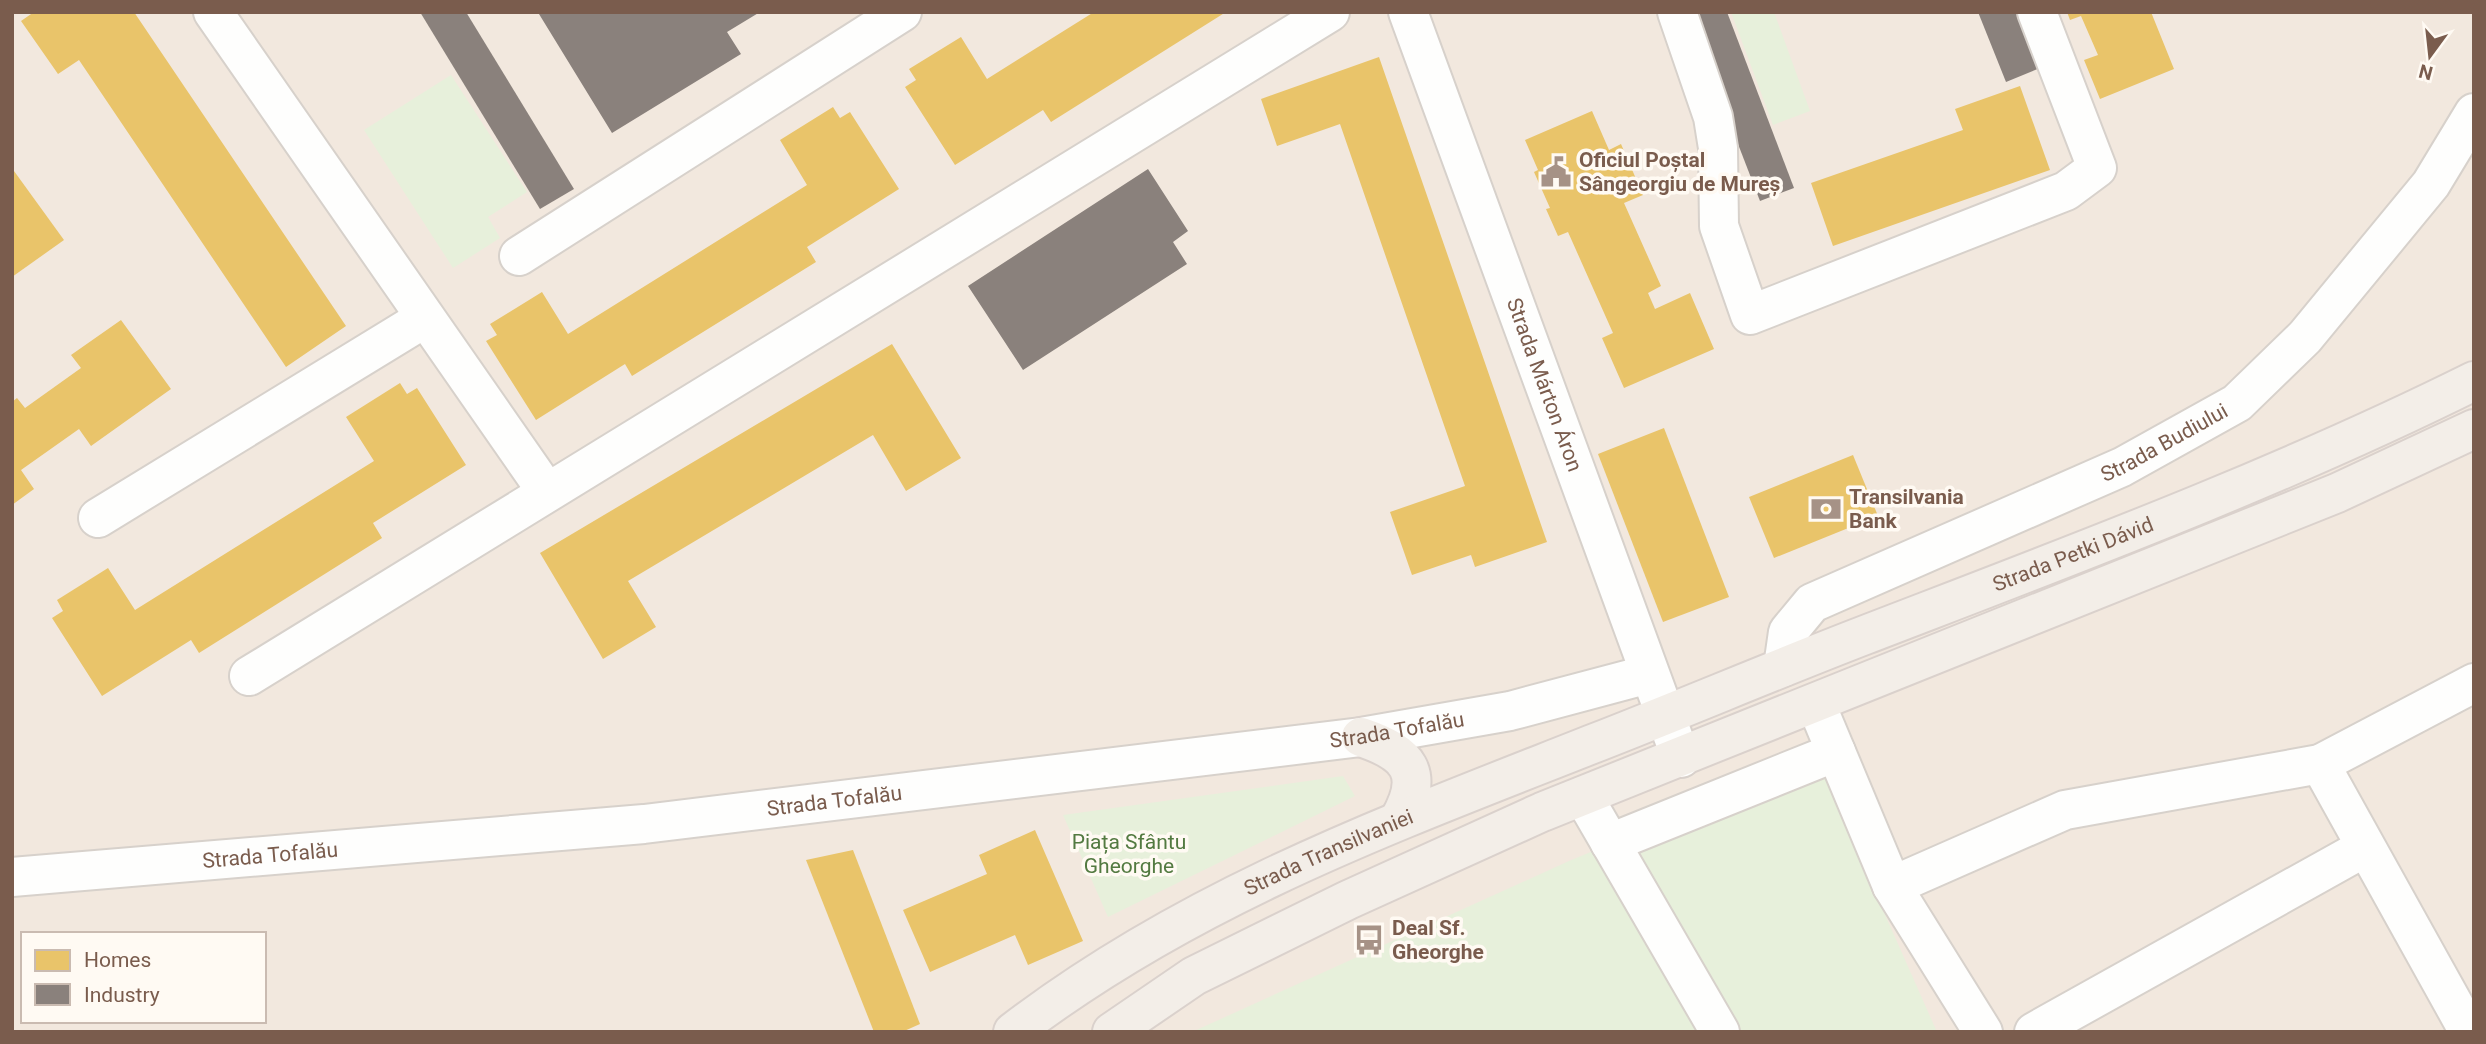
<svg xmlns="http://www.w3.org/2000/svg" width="2486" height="1044" font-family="Roboto,sans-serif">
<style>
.residential{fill:#f2e8de;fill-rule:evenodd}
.green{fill:#e7f0db}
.homes{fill:#e9c46a}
.industry{fill:#8a817c}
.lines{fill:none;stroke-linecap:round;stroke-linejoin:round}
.minor-casing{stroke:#d7d1cb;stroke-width:42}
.major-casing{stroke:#dad1cc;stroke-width:42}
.minor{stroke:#fefefd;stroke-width:38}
.major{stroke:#f3eee8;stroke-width:38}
.labels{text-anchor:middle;stroke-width:7;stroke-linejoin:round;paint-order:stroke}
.poi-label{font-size:21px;font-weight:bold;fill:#7a5c4d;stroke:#fffaf3;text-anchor:start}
.street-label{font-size:21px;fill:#7a5c4d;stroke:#fffaf3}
.park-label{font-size:21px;fill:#537a41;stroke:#fffaf3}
</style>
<rect width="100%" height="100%" fill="#f9f5f0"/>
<path class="residential" d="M12 12H2474V1032H12ZM23 934H264V1021H23Z"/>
<g class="green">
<path d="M1731 12H1774L1810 111 1773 125Z"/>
<path d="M451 75 527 192 488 217 500 238 453 268 364 130Z"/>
<path d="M1816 759 1937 1032H1192L1569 861Z"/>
<path d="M1343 776 1355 796 1108 917 1063 815Z"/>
</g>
<g class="homes">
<path d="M34 12H134L346 326 286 367 79 60 58 74 21 21Z"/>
<path d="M1094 12H1226L1051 122 1043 110 955 165 905 87 916 80 909 69 961 37 987 79Z"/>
<path d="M2067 12H2151L2174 69 2100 99 2084 60 2098 55 2081 16 2070 20Z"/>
<path d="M1379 57 1547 542 1475 567 1471 555 1412 575 1390 512 1465 486 1340 124 1277 146 1261 99Z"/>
<path d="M2020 86 2050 170 1833 246 1811 183 1963 130 1955 109Z"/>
<path d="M833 107 840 118 850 112 899 189 807 247 816 262 632 376 625 364 536 420 486 341 497 335 490 324 542 292 568 334 807 185 780 140Z"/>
<path d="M1592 111 1609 150 1621 144 1643 195 1624 203 1661 286 1648 293 1655 309 1690 293 1714 349 1624 388 1602 338 1613 333 1568 232 1558 236 1546 209 1550 208 1534 172 1538 170 1525 140Z"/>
<path d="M14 171 64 240 12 277V172Z"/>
<path d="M121 320 171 389 91 446 79 429 21 470 34 489 12 505V402L17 398 25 408 81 368 71 355Z"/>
<path d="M892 344 961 458 906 491 873 435 628 581 656 627 603 659 540 553Z"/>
<path d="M400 383 407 394 417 388 466 465 373 523 382 538 199 653 191 640 102 696 52 618 63 611 57 600 108 568 135 610 374 461 346 417Z"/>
<path d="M1664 428 1729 597 1663 622 1598 454Z"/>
<path d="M1853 455 1878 516 1774 558 1749 497Z"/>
<path d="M1035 830 1083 941 1028 965 1015 935 930 972 903 910 987 874 979 855Z"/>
<path d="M853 850 920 1024 902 1032H874L806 860Z"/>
</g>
<g class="industry">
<path d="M420 12H466L574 189 540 209Z"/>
<path d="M542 12H760L727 32 741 54 612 133 539 14Z"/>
<path d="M1687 12H1727L1794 188 1760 201Z"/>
<path d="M1978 12H2018L2040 68 2006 82Z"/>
<path d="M1148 169 1188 231 1173 242 1187 264 1023 370 968 286Z"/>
</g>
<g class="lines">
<g class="minor-casing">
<g id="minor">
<path d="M213 12 547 492"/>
<path id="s1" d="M1408 12 1681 758"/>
<path d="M1677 12 1713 117 1718 148 1719 226 1750 315 2066 191 2097 168 2037 12"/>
<path d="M519 256 902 12"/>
<path d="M98 518 425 318"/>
<path id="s2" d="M1783 667 1788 632 1812 603 2122 467 2237 403 2305 337 2431 184 2474 113"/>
<path d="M249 676 1330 12"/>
<path d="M1816 704 1892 886 1983 1032"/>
<path d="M2320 764 2469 1032"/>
<path d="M1583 796 1720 1032"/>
<path d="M1610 843 1836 752"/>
<path id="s3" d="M12 877 644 824 1361 737 1510 711 1649 674"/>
<path d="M1892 886 2065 810 2320 764 2474 683"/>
<path d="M2034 1032 2364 848"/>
</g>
</g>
<g class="major-casing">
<g id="major">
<path d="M1361 737C1408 753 1426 772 1399 820"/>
<path id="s4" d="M1013 1032C1191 896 1390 824 1595 743 1685 708 1774 670 1865 635 2070 556 2277 479 2474 381"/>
<path d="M1112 1032 1194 976 1348 900 1542 812 2337 493 2474 429"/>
</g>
</g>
<use href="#minor" class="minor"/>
<use href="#major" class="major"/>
</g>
<defs>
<g id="civic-bare" transform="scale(2.415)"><path d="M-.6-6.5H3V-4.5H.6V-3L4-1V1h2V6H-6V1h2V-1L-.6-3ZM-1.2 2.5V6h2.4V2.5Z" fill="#a69286" stroke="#fffaf3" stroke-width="2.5" paint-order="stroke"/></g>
<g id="bank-bare" transform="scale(2.415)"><path d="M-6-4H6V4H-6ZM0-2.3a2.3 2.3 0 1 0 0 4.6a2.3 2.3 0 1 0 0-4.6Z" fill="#a69286" stroke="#fffaf3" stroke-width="2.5" paint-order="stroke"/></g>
<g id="bus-bare" transform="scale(2.415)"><path d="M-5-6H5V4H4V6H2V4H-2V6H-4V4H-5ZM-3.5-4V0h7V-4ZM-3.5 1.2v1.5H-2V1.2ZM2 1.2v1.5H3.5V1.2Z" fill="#a69286" stroke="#fffaf3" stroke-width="2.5" paint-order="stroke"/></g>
</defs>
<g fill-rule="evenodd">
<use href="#civic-bare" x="1556" y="172"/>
<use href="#bank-bare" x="1826" y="509"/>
<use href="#bus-bare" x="1369" y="940"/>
</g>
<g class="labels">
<g class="poi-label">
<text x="1579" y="167">Oficiul Poștal<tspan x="1579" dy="24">Sângeorgiu de Mureș</tspan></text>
<text x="1849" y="504">Transilvania<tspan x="1849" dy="24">Bank</tspan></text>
<text x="1392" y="935">Deal Sf.<tspan x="1392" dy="24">Gheorghe</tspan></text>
</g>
<g class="street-label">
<text dy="7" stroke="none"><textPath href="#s1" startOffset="397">Strada Márton Áron</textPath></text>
<text dy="7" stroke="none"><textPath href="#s2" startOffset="460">Strada Budiului</textPath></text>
<text dy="7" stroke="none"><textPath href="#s4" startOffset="1166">Strada Petki Dávid</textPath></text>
<text dy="7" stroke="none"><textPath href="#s3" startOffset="1393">Strada Tofalău</textPath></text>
<text dy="7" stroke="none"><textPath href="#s3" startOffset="826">Strada Tofalău</textPath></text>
<text dy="7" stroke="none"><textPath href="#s4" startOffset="364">Strada Transilvaniei</textPath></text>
<text dy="7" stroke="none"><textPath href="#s3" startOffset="259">Strada Tofalău</textPath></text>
</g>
<g class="park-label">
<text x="1129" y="849">Piața Sfântu<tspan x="1129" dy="24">Gheorghe</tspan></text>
</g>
</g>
<rect width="2486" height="1044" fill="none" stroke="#7a5c4d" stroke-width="28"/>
<rect x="21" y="932" width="245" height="91" fill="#fffaf3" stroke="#cabbb1" stroke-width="2"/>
<rect x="35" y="950" width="35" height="21" fill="#e9c46a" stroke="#cabbb1" stroke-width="2"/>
<text x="84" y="967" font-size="21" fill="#7a5c4d">Homes</text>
<rect x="35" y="984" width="35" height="21" fill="#8a817c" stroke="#cabbb1" stroke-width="2"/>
<text x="84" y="1002" font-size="21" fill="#7a5c4d">Industry</text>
<g transform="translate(2430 56) rotate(195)" stroke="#fffaf3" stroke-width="5" paint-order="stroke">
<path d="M0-5L12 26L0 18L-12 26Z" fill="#7a5c4d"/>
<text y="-10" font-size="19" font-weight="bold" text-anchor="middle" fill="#7a5c4d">N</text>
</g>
</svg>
